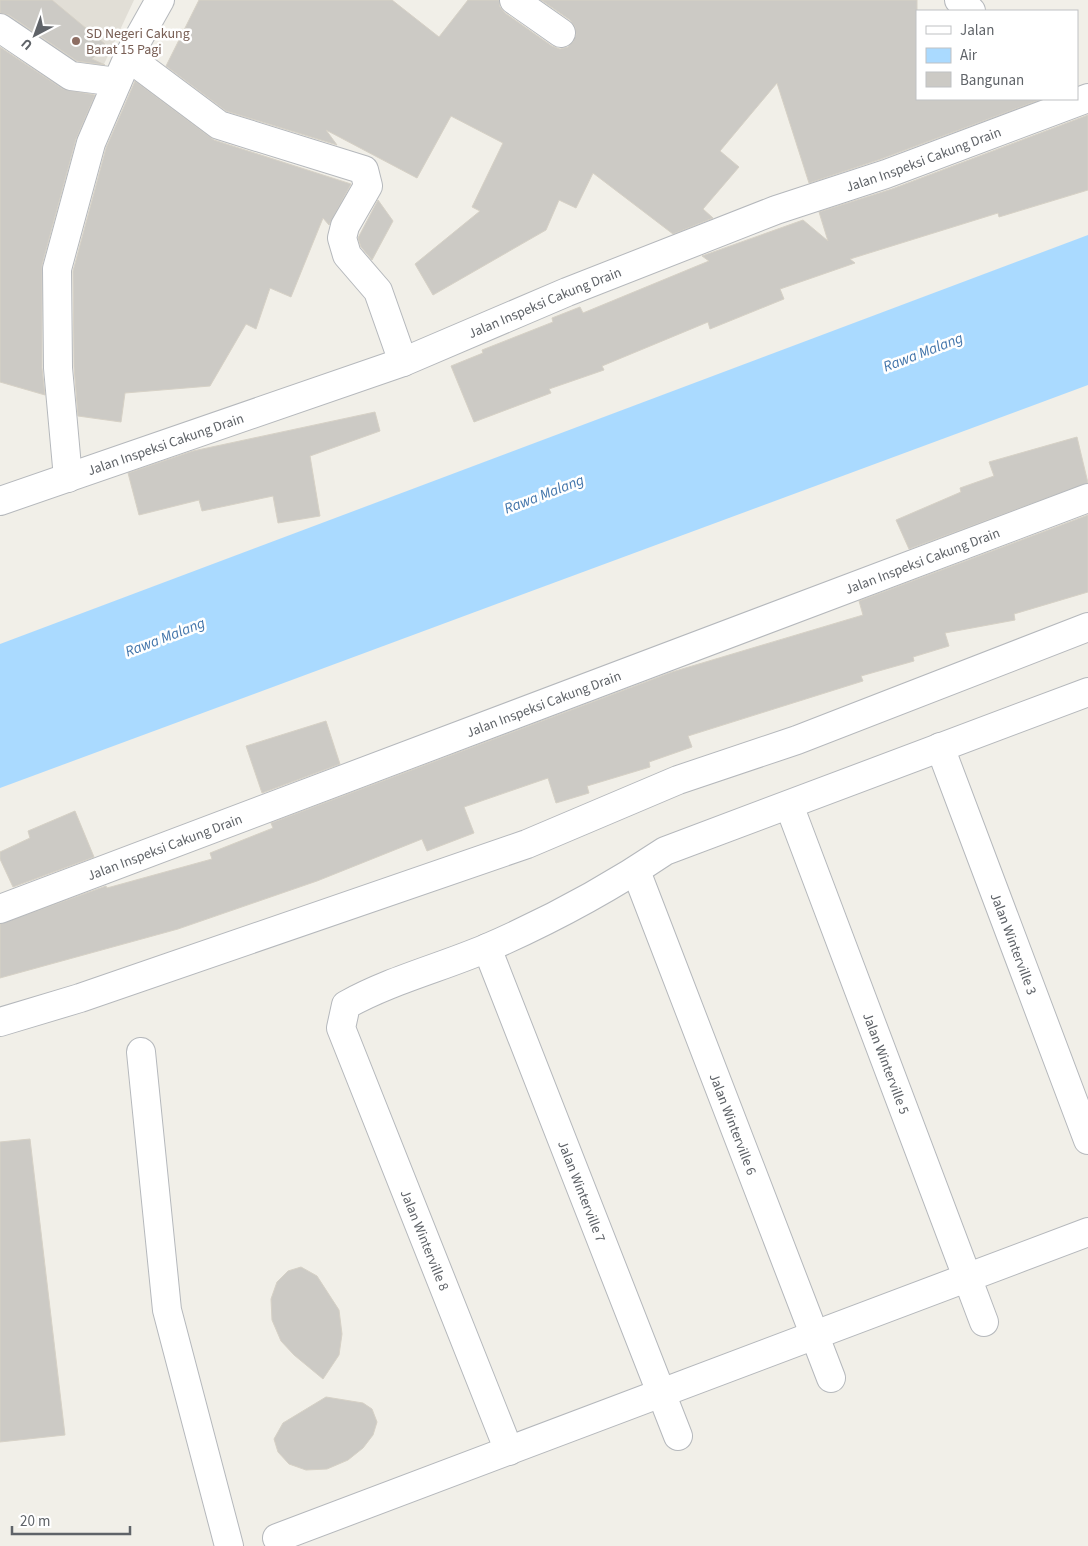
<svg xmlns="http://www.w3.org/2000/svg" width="1088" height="1546" font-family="'Source Sans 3',sans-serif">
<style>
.education{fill:#e1ded6}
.water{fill:#aadaff}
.building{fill:#cccac5;stroke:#d6d1c6}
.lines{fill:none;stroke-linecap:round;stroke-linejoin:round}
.minor-casing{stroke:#b5b8bc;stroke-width:30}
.minor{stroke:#fff;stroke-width:28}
.education-dot{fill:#8d6e63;stroke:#fff;stroke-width:2}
.labels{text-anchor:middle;stroke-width:5;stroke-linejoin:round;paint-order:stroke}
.education-label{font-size:14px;fill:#785e54;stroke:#fff;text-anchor:start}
.street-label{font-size:14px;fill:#5f6368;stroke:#fff}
.water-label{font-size:15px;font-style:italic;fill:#4174aa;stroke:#fff}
</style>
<rect width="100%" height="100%" fill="#f1efe8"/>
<path class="education" d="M0 0H134L98 77 0 16Z"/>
<path class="water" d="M1088 235V385L0 788V644Z"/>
<g class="building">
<path d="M0 0H52L105 44 92 59 105 65 77 61 9 15 0 13Z"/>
<path d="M199 0H392L439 37 468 0H499L500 7 505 13 552 46 560 49 568 47 573 42 576 35 575 27 570 20 541 0H917V99H1042L881 159 809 183 777 83 720 151 739 167 703 209 713 218 673 234 593 173 576 208 559 200 546 230 433 295 415 264 480 211 472 207 503 143 451 116 417 178 326 130 337 145 226 111 166 66Z"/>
<path d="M0 47 63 89 95 95 76 139 42 265V368L45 395 0 382Z"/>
<path d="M135 81 214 140 351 184 329 225 323 218 291 297 270 288 256 329 246 324 210 386 125 393 121 422 78 416 74 367 73 271 106 148Z"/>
<path d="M1088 115V190L999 217 998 213 850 259 855 263 780 289 784 299 710 329 708 322 602 366 604 370 549 389 551 393 474 422 451 366 483 353 482 350 553 322 552 318 580 307 583 313 709 261 702 256 803 220 828 241 819 212 892 189Z"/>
<path d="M378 200 393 221 372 260 361 247 358 238Z"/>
<path d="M375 412 380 431 310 456 320 516 278 523 273 496 202 511 199 500 139 515 128 473 193 451Z"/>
<path d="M1077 437 1088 483 909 549 896 520 961 492 960 488 994 476 989 462Z"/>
<path d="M1088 515V592L1014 614 1015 620 945 633 949 646 913 657 914 661 861 676 863 681 688 736 692 747 649 762 650 767 587 786 589 793 556 803 548 778 464 807 474 833 427 851 422 839 317 881 178 929 0 978V924L106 886 107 888 212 859 210 853 273 828 271 823 672 672 863 615 859 601Z"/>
<path d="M326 721 340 764 262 793 246 746Z"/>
<path d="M75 811 94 857 13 887 0 859V852L30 838 28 831Z"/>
<path d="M30 1139 65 1435 0 1442V1142Z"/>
<path d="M301 1267 317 1276 339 1310 342 1334 339 1355 323 1379 294 1355 281 1341 272 1320 271 1299 277 1282 288 1271Z"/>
<path d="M326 1397 363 1403 372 1409 377 1422 373 1435 363 1448 348 1460 327 1469 306 1470 289 1464 278 1452 274 1439 283 1423Z"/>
</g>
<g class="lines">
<g class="minor-casing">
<g id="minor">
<path d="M514 0 561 33"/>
<path d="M959 0 971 11"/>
<path d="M0 28 71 76 117 82"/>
<path d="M128 57 219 125 364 170 368 186 345 226 342 238 347 255 378 291 403 362"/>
<path d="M68 478 58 368 57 269 91 143 128 57 160 0"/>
<path id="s1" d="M0 501 403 362 567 292 776 210 886 174 1088 98"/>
<path id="s2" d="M940 747 1088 1140"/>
<path id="s3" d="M789 805 984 1322"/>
<path id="s4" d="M636 871 831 1378"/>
<path id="s5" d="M0 909 1088 498"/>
<path id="s6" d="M487 948 678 1436"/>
<path d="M0 1022 80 998 527 844 678 780 797 740 1088 627"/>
<path d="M141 1052 167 1310 229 1546"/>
<path d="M509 1451 341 1028 346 1005C391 980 440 968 487 948 549 921 610 888 665 851L1088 692"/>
<path d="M277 1538 1088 1232"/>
</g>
</g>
<use href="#minor" class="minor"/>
</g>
<circle class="education-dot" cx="76" cy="41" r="5"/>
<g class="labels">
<g class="education-label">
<text x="86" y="38">SD Negeri Cakung<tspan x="86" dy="16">Barat 15 Pagi</tspan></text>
</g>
<g class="street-label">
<text dy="5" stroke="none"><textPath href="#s1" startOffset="985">Jalan Inspeksi Cakung Drain</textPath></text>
<text dy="5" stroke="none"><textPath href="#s1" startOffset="580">Jalan Inspeksi Cakung Drain</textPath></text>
<text dy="5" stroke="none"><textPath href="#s1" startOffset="175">Jalan Inspeksi Cakung Drain</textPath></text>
<text dy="5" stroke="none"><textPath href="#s5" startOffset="986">Jalan Inspeksi Cakung Drain</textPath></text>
<text dy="5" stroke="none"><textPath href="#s5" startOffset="581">Jalan Inspeksi Cakung Drain</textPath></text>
<text dy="5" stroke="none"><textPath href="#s5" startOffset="176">Jalan Inspeksi Cakung Drain</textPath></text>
<text dy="5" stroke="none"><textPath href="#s2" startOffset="210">Jalan Winterville 3</textPath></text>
<text dy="5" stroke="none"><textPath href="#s3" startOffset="276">Jalan Winterville 5</textPath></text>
<text dy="5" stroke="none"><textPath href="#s4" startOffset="271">Jalan Winterville 6</textPath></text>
<text dy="5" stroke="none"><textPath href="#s6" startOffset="261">Jalan Winterville 7</textPath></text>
<text transform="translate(425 1240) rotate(68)" y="5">Jalan Winterville 8</text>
</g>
<g class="water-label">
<text transform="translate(923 352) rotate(-21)" y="5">Rawa Malang</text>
<text transform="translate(544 494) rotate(-21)" y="5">Rawa Malang</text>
<text transform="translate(165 637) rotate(-21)" y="5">Rawa Malang</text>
</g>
</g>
<rect x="916" y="10" width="162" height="90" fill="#ffffff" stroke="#bfc1c3"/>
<rect x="926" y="26" width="25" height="8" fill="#ffffff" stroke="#bfc1c3"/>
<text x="960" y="35" font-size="15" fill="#5f6368">Jalan</text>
<rect x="926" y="48" width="25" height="15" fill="#aadaff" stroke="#bfc1c3"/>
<text x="960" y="60" font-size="15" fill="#5f6368">Air</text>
<rect x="926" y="72" width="25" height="15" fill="#cccac5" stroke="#bfc1c3"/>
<text x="960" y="85" font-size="15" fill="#5f6368">Bangunan</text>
<g transform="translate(35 35) rotate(221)" stroke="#ffffff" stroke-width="4" paint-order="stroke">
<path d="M0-4L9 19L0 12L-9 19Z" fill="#5f6368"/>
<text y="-8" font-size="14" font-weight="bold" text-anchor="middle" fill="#5f6368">U</text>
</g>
<path d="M12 1526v8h118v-8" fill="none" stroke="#5f6368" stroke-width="2.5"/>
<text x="20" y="1526" font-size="15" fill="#5f6368" stroke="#ffffff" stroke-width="4" paint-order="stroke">20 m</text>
</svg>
